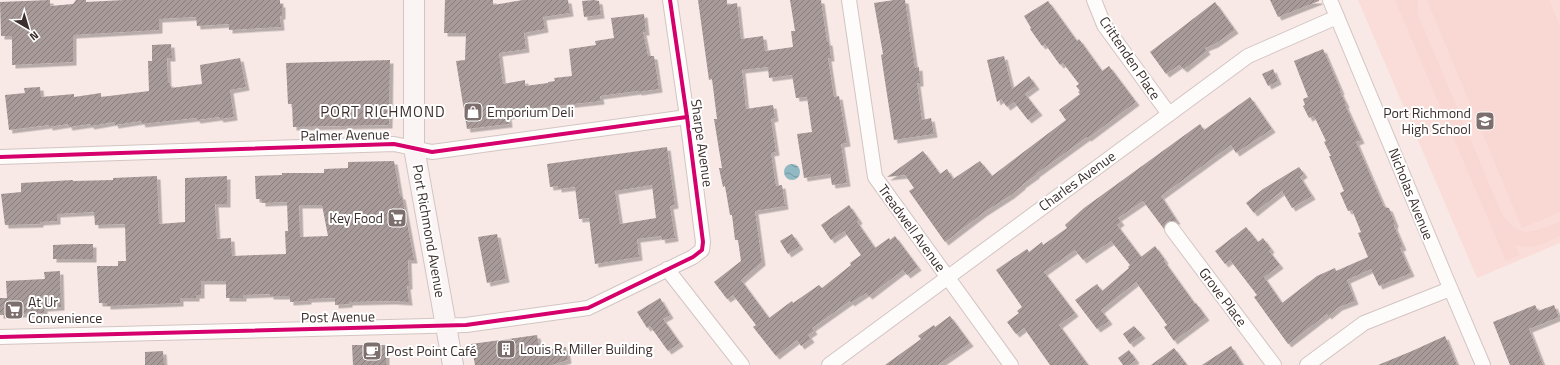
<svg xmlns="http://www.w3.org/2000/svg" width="1560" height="365" font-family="'Titillium Web',sans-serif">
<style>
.built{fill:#fadcd8}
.pitch{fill:#f9d7d2}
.water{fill:url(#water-waves)}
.building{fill:url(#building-hatch);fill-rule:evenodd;filter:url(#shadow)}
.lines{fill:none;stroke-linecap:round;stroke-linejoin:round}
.street-casing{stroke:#d2c5c3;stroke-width:16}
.secondary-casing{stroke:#d2c5c3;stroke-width:22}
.street{stroke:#fefcfb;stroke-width:14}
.secondary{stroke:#faf4f4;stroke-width:20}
.cycleway-casing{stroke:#fff;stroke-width:6}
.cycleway{stroke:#d6006c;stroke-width:4}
.labels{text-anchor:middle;stroke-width:4;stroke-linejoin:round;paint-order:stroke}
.street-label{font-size:14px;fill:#3b2e2c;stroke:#fff}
.poi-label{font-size:14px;fill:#3b2e2c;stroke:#fff;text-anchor:start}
.neighbourhood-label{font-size:15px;letter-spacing:1px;fill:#3b2e2c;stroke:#fff}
</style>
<defs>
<pattern id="water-waves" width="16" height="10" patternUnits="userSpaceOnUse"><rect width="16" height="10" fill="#90b9c4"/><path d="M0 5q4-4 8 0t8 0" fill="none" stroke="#77979f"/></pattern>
<pattern id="building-hatch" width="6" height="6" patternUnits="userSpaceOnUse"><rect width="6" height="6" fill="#a79a98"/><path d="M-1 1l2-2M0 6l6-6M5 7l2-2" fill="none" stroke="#897e7c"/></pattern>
<filter id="shadow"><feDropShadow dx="3.5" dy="3.5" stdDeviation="0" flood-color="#0004"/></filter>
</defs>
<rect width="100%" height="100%" fill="#f8e9e6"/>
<path class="built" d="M1358 0H1560V243L1477 278Z"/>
<g class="pitch">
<path d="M1395 0H1418V15L1501 212C1518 241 1534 232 1560 222V236C1544 243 1531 251 1515 244L1519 255 1506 261Z"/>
<path d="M1427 0H1549L1560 26V212L1522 228Z"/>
</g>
<circle class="water" cx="792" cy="172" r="8"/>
<g class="building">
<path d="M50 0V6L73 4 76 0H86V2L124 0H280V4H282V16H280L281 27 229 30V24L197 26 196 17 159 19V30L73 35V62L12 65V36H1L0 2Z"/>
<path d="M445 0H493V5L523 0H568L570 13 543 17 545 29 524 33 526 49 499 53 503 84 525 80V86L548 83V82L555 81 554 78 572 76 569 49 596 45 595 41 614 38 611 18 644 14 646 32H643L648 56H654L659 89 638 92V91L600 96 601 101 537 108 538 111 508 116 509 124 467 129 456 61 465 60 466 33H444Z"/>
<path d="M594 0 599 1 601 15 584 17 582 1Z"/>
<path d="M698 0H727V5L737 3 741 39 763 36 765 51 793 47 791 31H795L790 0H821L827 42H829L831 58H828L834 97 839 96 847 143 841 144 847 183 832 185 830 174 804 178 797 134 812 132 807 97 796 98 792 75 769 78 768 67 742 70 746 109 773 105 775 118 771 119 776 152 771 153 776 186 782 185 785 206 755 211 762 262 741 280 769 318 792 301 793 303 819 285 822 288 851 265 850 263 861 255 844 231 831 240 821 225 849 205 859 220 857 222 875 248 889 238 890 240 895 236 918 267 907 275 903 270 869 296 866 293 851 303 850 301 812 328 814 331 808 335 811 339 801 346 797 340 776 356 753 327 756 325 733 295 727 299 714 282 741 261 738 240H735L732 215H730L725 186 723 187 719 168H722L714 119H717L712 79 709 80Z"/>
<path d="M894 0H905L915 68 919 67 920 83H917L922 120 931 118 934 134 894 140 881 55 883 54 874 3Z"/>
<path d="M1270 0H1319V1L1278 17Z"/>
<path d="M1048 1 1077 41 1079 39 1102 71 1109 66 1136 102 1088 138 1087 137 1036 174V175L1022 185V186L1011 195 983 213 945 242 909 191 914 188 905 175 887 177 923 151 940 174 947 169 953 179 980 161 992 176 1066 120 1059 110 1080 94 1078 92 1080 91 1076 86 1079 84 1063 63 1060 65 1045 44 1042 46 1030 29 1031 28 1024 16Z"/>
<path d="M1215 2 1235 30 1215 44 1205 48 1207 51 1184 69 1179 65 1166 74 1150 52Z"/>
<path d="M171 44 172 58H167L168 83H170L171 88 202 84 200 65 240 58 246 87 230 90 234 117 220 119 219 117 197 120 196 118 142 124 141 121 115 125 114 122 91 126 90 124 69 127 68 124 49 127V125L9 130 5 95 25 93 24 88 40 87 41 97 74 94V97L101 93V97L149 91 148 61H152V45Z"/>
<path d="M1323 49 1341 91 1340 92 1346 104 1345 105 1361 140 1356 142 1384 207 1389 208 1395 223 1394 226 1403 247 1400 248 1411 273 1379 286 1371 269 1347 280 1355 301 1339 307 1328 316 1327 314 1288 344 1254 297 1257 295 1230 260 1225 264 1215 251 1246 227 1258 242 1263 238 1271 249 1269 251 1280 265 1264 277 1282 303 1317 276 1335 268 1336 271 1368 257 1358 233 1361 232 1352 210 1348 211 1340 193 1344 191 1329 156H1331L1324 142 1326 141 1315 118 1313 116 1309 118 1303 106 1305 105 1303 99 1308 97 1294 61Z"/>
<path d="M1004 56 1012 89 1029 76 1036 86 1025 94 1039 112 1028 120 1014 102 1007 107 1001 99 997 102 987 60Z"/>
<path d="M390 60 389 125 293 127 292 104H288L286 63Z"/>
<path d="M1273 69 1278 81 1268 86 1262 74Z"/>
<path d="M1250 97 1272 129 1236 153 1231 145 1161 196 1177 221H1171L1167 222 1164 229 1143 201 1118 218 1121 222 1117 225 1141 257 1155 246 1165 260 1164 261 1195 304 1196 303 1206 317 1174 341 1164 327 1167 325 1136 282 1101 310 1109 321 1097 329 1075 300 1097 284 1102 291 1129 268 1128 267 1130 265 1111 241 1083 260 1075 250 1044 272 1075 313 1059 325 1088 365H1050L1024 328 1016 334 1007 322 1019 313 1017 311 1022 307 996 270 1027 249 1029 252 1042 242 1043 245 1067 228 1065 225 1084 208 1200 124 1204 130Z"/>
<path d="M667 147 675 205 670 206 675 238 662 240 661 236 637 239 639 257 595 264 589 218 579 219 575 187 558 189V186L550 187 547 164ZM652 185 656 218 620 224 615 191Z"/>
<path d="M394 161 400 196H402L414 260H408L409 286H407L409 302 392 301 349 302V304L335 305V298L308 299V301L290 302V296H270V294L243 295V298H226V281H201V295H196V298H180V303L107 306V303H99L97 266H118V261H126L125 224 95 225 94 212 57 214V221L40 222V224L5 225 1 194 21 192V183L73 180V181L113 180V178L157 176 159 224 185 222V178L227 176V204H215L217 239 231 238 232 256 286 254 285 231H288L287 202 262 203V199H256L255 176 282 175V173H324V169L348 168V162ZM299 205H322L328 236 300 237Z"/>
<path d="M1299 167 1304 174 1300 177 1312 196 1292 208 1282 191 1254 213 1246 203 1263 189Z"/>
<path d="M497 234 506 279 487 283 478 237Z"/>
<path d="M792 234 800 246 788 254 780 241Z"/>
<path d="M79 244H93V259H53V245Z"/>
<path d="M60 271 61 307 44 308V313L0 315V298H7L6 281 45 279 44 272Z"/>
<path d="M660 298 670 315 663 319 680 343 668 351 650 326 647 328 637 312Z"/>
<path d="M1535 305 1538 311 1554 305 1559 317 1529 329 1543 365H1510L1493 322Z"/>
<path d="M950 316 970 343 938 365H885L921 339 918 336 934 325 935 327Z"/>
<path d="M1134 326 1142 335 1130 344 1123 334Z"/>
<path d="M537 335 540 351 566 347 568 360 552 365H475L471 344Z"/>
<path d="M1445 336 1457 365H1378L1412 351Z"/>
<path d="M352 345H386V365H353Z"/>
<path d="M1231 346 1243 365H1202Z"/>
<path d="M1174 348 1187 365H1151Z"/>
<path d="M1129 350 1136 360 1129 365H1123L1118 358Z"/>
<path d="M163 351 164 365H145V352Z"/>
</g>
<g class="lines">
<g class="street-casing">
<g id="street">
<path d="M849 0 875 177 1011 365"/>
<path d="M1094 0 1104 25 1169 114"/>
<path d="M1330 0 1446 278 1483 365"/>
<path d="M0 157 394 144 432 152 687 117"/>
<path d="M1172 229 1274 365"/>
<path d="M667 269 742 365"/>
<path d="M0 337 466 325 588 308 693 257 702 250 703 242 687 117 670 0"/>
<path d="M829 365 1248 56 1337 17"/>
<path d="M1307 365 1364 323 1450 289"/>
</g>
</g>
<g class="secondary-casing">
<path id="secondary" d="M414 0V148L453 365"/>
</g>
<use href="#street" class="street"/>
<use href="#secondary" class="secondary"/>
<g class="cycleway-casing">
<g id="cycleway">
<path d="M0 157 394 144 432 152 687 117"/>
<path d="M0 337 466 325 588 308 693 257 702 250 703 242 687 117 670 0"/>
</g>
</g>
<use href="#cycleway" class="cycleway"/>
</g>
<defs>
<g id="shop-square" transform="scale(1)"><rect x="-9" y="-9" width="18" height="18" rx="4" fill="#7d6f6d" stroke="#fff"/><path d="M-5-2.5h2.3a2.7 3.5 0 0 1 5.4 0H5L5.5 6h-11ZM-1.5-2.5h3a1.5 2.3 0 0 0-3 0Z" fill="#fff"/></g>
<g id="school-square" transform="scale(1)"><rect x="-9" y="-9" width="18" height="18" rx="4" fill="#7d6f6d" stroke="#fff"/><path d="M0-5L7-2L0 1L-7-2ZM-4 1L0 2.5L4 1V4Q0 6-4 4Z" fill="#fff"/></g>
<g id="supermarket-square" transform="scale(1)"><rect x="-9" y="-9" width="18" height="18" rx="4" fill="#7d6f6d" stroke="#fff"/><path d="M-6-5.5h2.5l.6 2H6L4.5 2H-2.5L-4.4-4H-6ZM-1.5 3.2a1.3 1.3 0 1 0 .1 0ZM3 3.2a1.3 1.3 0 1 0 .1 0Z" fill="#fff"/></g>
<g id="building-square" transform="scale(1)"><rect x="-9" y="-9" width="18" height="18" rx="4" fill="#7d6f6d" stroke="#fff"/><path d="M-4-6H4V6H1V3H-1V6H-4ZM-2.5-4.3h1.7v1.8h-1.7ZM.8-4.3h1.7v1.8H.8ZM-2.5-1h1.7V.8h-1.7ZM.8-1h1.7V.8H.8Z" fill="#fff"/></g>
<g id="cafe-square" transform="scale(1)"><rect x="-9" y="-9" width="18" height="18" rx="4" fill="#7d6f6d" stroke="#fff"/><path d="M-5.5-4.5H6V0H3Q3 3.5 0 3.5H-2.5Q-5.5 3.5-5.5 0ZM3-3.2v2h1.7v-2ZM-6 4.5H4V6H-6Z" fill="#fff"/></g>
</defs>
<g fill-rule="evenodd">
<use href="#shop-square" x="473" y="112"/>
<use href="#school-square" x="1485" y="121"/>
<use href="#supermarket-square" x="397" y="218"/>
<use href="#supermarket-square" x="14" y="310"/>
<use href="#building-square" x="506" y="349"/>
<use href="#cafe-square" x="372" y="351"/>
</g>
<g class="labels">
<g class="street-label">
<text transform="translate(1130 58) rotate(56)" y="5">Crittenden Place</text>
<text transform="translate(345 135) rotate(-1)" y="5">Palmer Avenue</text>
<text transform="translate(702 143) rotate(82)" y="5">Sharpe Avenue</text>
<text transform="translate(1077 181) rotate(-36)" y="5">Charles Avenue</text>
<text transform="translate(1411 194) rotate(68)" y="5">Nicholas Avenue</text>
<text transform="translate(912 228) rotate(54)" y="5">Treadwell Avenue</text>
<text transform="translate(429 231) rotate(80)" y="5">Port Richmond Avenue</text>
<text transform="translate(1223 297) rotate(53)" y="5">Grove Place</text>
<text transform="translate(338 317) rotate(-1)" y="5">Post Avenue</text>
</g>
<g class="poi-label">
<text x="487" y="117">Emporium Deli</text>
<text x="1471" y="118" text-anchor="end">Port Richmond<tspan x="1471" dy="16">High School</tspan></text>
<text x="383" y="223" text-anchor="end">Key Food</text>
<text x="28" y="307">At Ur<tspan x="28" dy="16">Convenience</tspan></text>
<text x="520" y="354">Louis R. Miller Building</text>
<text x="386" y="356">Post Point Café</text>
</g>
<g class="neighbourhood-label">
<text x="383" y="117">PORT RICHMOND</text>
</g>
</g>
<g transform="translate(28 28) rotate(142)" stroke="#ffffff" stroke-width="3" paint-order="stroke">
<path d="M0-3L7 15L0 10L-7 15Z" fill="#3b2e2c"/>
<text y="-6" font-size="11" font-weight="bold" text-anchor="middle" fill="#3b2e2c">N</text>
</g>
</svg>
